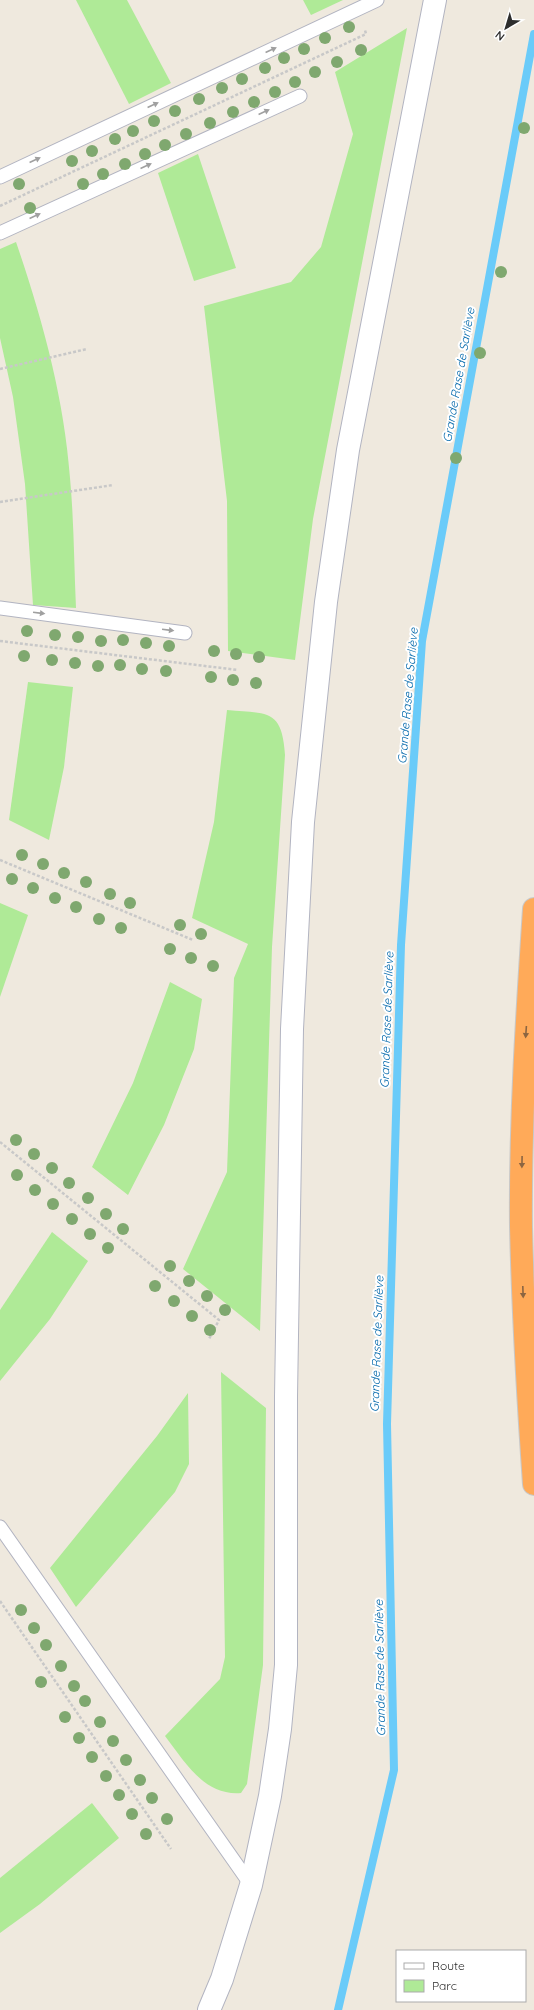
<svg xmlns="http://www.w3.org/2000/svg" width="534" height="2010" font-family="Quicksand,sans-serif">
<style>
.green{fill:#afea97}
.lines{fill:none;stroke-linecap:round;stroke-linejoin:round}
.stream{stroke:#6acbf9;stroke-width:8}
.lane-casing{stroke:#b2b4c1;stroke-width:15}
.street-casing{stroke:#b2b4c1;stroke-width:24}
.highway-casing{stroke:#c8c8c8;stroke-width:24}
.path{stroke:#c8c8c8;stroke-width:2.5;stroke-dasharray:3 2;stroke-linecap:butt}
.lane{stroke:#fff;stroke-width:13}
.street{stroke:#fff;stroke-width:22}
.highway{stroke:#ffaa59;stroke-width:22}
.tree{fill:#7fa86f}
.oneway{fill:#a0a0a0}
.oneway2{fill:#8c6541}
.labels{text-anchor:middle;stroke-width:4;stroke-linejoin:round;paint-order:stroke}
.water-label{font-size:12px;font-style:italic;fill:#0268ab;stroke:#fff}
</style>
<rect width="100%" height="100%" fill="#efe9de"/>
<g class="green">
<path d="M76 0H127L171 83 129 104Z"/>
<path d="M303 0H343L311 15Z"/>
<path d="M407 28 313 519 295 660 228 651 227 501 204 306 291 282 321 247 353 134 335 72Z"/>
<path d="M198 154 236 268 194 281 158 173Z"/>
<path d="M16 242C42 318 64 397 70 478 74 521 74 565 76 608L33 605 25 484 13 397 0 338V249Z"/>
<path d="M28 682 73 687 64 767 49 840 9 820Z"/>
<path d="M227 710C267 714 282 708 285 755L272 947 260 1331 183 1269 227 1172 234 978 248 944 192 918 214 822Z"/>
<path d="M0 903 28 915 0 997Z"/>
<path d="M170 982 202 999 194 1049 164 1125 128 1195 92 1167 133 1083Z"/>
<path d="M52 1232 88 1261 50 1319 0 1381V1310Z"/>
<path d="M221 1372 266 1408 263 1665 247 1784 241 1793C204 1796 185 1762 165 1736L220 1679 225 1657Z"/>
<path d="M188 1393 189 1464 175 1492 76 1607 50 1568 157 1436Z"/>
<path d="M92 1803 119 1838 40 1904 0 1933V1878Z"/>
</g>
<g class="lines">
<path class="stream" d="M338 2010 394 1770 387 1424 401 945 422 641 534 34"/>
<g class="lane-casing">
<g id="lane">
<path d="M0 177 377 0"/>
<path d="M0 233 300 96"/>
<path d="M0 608 185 633"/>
<path d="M0 1527 251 1885"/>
</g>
</g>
<g class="street-casing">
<path id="street" d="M209 2010 222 1979 251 1885 270 1796 280 1729 286 1665V1397L292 1029 303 822 326 602 348 450 435 0"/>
</g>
<g class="highway-casing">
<path id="highway" d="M534 909C527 1015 520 1121 521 1227 523 1313 528 1398 534 1484"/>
</g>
<g class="path">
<path d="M0 206 366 34 365 30"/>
<path d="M0 369 87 349"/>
<path d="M0 502 113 485"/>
<path d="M0 641 238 670"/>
<path d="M0 860 193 940"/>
<path d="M0 1142 219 1320 209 1339"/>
<path d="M0 1601 171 1849"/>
</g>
<use href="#lane" class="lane"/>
<use href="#street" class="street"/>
<use href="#highway" class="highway"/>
</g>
<g class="tree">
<circle cx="349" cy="27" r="6"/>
<circle cx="325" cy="38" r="6"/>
<circle cx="304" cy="49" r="6"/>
<circle cx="361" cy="50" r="6"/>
<circle cx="284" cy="58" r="6"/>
<circle cx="337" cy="62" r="6"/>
<circle cx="265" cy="68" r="6"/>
<circle cx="315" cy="72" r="6"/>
<circle cx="242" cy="79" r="6"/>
<circle cx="295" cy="82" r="6"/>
<circle cx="222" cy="88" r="6"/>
<circle cx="275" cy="92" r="6"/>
<circle cx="199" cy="99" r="6"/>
<circle cx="254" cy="102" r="6"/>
<circle cx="175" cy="111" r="6"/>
<circle cx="233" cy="112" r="6"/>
<circle cx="154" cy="121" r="6"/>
<circle cx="210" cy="123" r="6"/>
<circle cx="524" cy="128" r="6"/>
<circle cx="133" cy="131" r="6"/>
<circle cx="186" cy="134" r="6"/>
<circle cx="115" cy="139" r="6"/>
<circle cx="165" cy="145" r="6"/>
<circle cx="92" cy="151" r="6"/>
<circle cx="145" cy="154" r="6"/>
<circle cx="72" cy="161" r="6"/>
<circle cx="125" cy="164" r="6"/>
<circle cx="103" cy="174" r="6"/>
<circle cx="19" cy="184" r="6"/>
<circle cx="83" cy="184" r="6"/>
<circle cx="30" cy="208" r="6"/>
<circle cx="501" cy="272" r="6"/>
<circle cx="480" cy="353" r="6"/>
<circle cx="456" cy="458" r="6"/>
<circle cx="27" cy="631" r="6"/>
<circle cx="55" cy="635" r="6"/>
<circle cx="78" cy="637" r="6"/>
<circle cx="123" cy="640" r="6"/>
<circle cx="101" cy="641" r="6"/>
<circle cx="146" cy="643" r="6"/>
<circle cx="169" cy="646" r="6"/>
<circle cx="214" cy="651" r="6"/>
<circle cx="236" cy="654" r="6"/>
<circle cx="24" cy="656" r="6"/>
<circle cx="259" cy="657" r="6"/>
<circle cx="52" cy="660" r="6"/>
<circle cx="75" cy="663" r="6"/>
<circle cx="120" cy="665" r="6"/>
<circle cx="98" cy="666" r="6"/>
<circle cx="142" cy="669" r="6"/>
<circle cx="166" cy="671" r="6"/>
<circle cx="211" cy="677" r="6"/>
<circle cx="233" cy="680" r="6"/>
<circle cx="256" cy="683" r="6"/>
<circle cx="22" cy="855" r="6"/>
<circle cx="43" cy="864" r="6"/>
<circle cx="64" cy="873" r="6"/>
<circle cx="12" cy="879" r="6"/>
<circle cx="86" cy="882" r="6"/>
<circle cx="33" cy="888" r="6"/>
<circle cx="110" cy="894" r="6"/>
<circle cx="55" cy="898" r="6"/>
<circle cx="130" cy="903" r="6"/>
<circle cx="76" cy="907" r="6"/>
<circle cx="99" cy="919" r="6"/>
<circle cx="180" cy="925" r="6"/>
<circle cx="121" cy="928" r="6"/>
<circle cx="201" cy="934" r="6"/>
<circle cx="170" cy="949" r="6"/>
<circle cx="191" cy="958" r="6"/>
<circle cx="213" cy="966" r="6"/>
<circle cx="16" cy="1140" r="6"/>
<circle cx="34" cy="1154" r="6"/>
<circle cx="52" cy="1168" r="6"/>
<circle cx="17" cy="1175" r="6"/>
<circle cx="69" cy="1183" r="6"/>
<circle cx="35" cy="1190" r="6"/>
<circle cx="88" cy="1198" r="6"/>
<circle cx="53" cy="1204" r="6"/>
<circle cx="106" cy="1214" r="6"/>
<circle cx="72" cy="1219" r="6"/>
<circle cx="123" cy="1229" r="6"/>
<circle cx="90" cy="1234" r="6"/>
<circle cx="108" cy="1248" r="6"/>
<circle cx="170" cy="1266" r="6"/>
<circle cx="189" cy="1281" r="6"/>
<circle cx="155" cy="1286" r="6"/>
<circle cx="207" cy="1296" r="6"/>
<circle cx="174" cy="1301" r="6"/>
<circle cx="225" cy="1310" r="6"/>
<circle cx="192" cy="1316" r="6"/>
<circle cx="210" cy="1330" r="6"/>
<circle cx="21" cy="1610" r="6"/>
<circle cx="34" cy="1628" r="6"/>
<circle cx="46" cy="1645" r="6"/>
<circle cx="61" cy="1666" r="6"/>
<circle cx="41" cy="1682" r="6"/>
<circle cx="74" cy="1686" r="6"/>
<circle cx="85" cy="1701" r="6"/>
<circle cx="65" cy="1717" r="6"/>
<circle cx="100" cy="1722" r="6"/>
<circle cx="79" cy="1738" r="6"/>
<circle cx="113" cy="1741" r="6"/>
<circle cx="92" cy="1757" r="6"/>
<circle cx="126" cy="1760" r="6"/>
<circle cx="106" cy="1776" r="6"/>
<circle cx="140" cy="1780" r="6"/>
<circle cx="119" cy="1795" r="6"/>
<circle cx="152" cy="1798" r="6"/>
<circle cx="132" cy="1814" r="6"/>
<circle cx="167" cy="1819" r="6"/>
<circle cx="146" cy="1834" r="6"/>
</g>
<defs><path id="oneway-solid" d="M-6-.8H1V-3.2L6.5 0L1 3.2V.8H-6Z"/></defs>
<g class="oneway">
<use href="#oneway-solid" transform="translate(271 50) rotate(-25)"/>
<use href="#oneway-solid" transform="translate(153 105) rotate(-25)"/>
<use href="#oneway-solid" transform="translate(264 112) rotate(-25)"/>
<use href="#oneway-solid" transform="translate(35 160) rotate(-25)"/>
<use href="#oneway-solid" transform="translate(146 166) rotate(-24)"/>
<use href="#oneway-solid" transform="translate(35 216) rotate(-25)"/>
<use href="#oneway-solid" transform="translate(39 613) rotate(7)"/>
<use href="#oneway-solid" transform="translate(168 630) rotate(7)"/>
</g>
<g class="oneway2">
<use href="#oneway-solid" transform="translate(526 1032) rotate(94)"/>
<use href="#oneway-solid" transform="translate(522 1162) rotate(91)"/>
<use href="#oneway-solid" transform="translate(523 1292) rotate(88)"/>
</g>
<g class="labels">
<g class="water-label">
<text transform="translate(459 375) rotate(-80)" y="4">Grande Rase de Sarliève</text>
<text transform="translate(408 696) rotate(-85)" y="4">Grande Rase de Sarliève</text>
<text transform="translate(387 1020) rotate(-88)" y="4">Grande Rase de Sarliève</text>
<text transform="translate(377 1344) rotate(-88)" y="4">Grande Rase de Sarliève</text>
<text transform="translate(380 1668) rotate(-91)" y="4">Grande Rase de Sarliève</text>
</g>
</g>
<rect x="396" y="1950" width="130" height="52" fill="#ffffff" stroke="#ababab"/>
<rect x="404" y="1963" width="20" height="6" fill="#ffffff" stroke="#ababab"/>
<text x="432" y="1970" font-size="12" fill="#2d2d2d">Route</text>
<rect x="404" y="1980" width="20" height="12" fill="#afea97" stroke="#ababab"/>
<text x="432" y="1990" font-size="12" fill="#2d2d2d">Parc</text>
<g transform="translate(506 28) rotate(218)" stroke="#ffffff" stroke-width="3" paint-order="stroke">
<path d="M0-3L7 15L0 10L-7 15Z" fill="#2d2d2d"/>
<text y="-6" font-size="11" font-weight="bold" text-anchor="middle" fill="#2d2d2d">N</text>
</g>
</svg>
